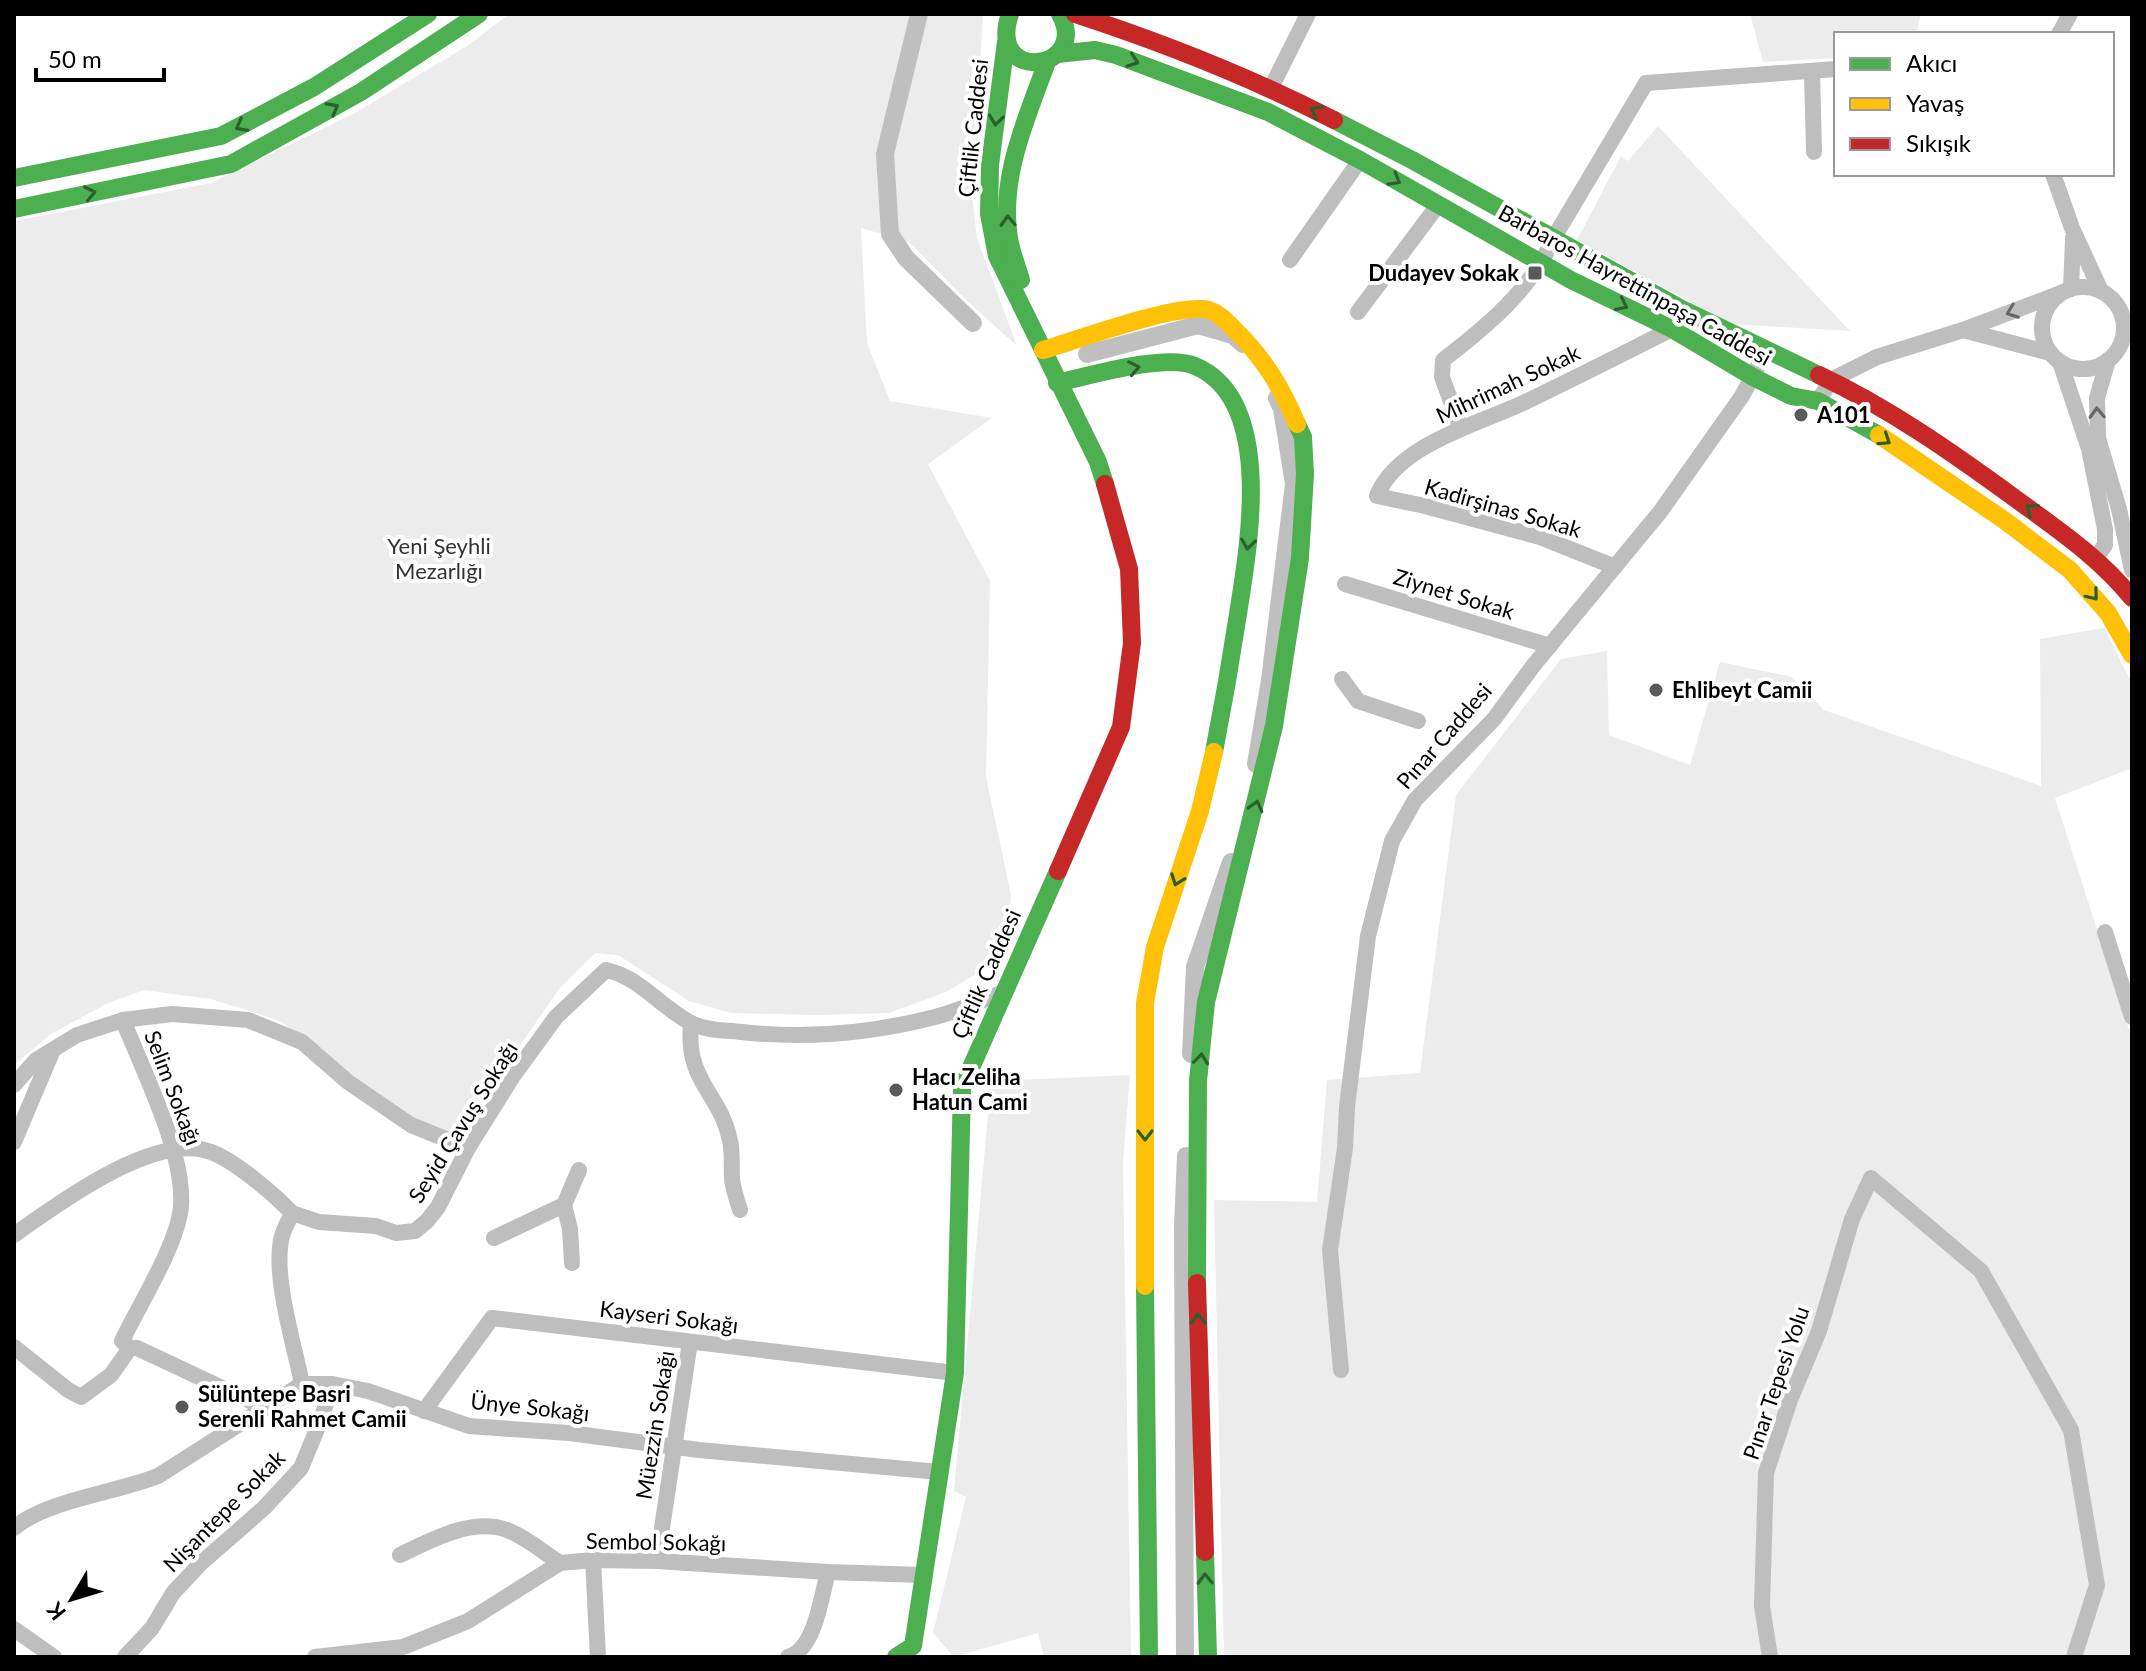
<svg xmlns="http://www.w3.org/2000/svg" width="2146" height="1671" font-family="Lato,sans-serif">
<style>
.green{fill:#ececec}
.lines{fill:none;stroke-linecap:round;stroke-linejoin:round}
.canal{stroke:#bfbfbf;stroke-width:18}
.street{stroke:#bebebe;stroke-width:16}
.fast{stroke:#4caf50;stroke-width:18}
.slow{stroke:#ffc107;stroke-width:18}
.jam{stroke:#c62828;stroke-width:18}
.oneway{stroke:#2a602c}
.oneway2{stroke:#686868}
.poi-dot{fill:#595959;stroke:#fff;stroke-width:3}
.labels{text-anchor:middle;stroke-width:8;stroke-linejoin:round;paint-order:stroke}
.street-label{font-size:22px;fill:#000;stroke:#fff}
.poi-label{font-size:22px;font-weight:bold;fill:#000;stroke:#fff;text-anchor:start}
.park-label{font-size:22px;fill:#333;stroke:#fff}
</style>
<rect width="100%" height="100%" fill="#fff"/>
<g class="green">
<path d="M509 14H983L972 196 977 238 1017 346 967 301 909 242 861 228 867 343 890 401 992 418 928 464 990 581 986 777 1011 895 1009 921 1004 942 995 957 981 971 946 992 889 1013 817 1015 731 1013 689 1001 618 955 595 953 559 989 462 1130 445 1136 406 1118 280 1021 211 999 144 990 106 1004 51 1034 14 1065V221L211 183 355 113 467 46Z"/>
<path d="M1750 14H1921L1916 34H1836V58L1763 62Z"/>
<path d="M1658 126 1850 331 1731 324 1577 240 1621 156 1628 161Z"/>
<path d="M2104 628 2132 683V768L2055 798 2132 1039V1657H1224L1214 1200 1317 1202 1327 1080 1420 1073 1456 795 1561 659 1607 651 1609 735 1690 765 1720 662 1792 677 1824 710 2041 786 2040 639Z"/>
<path d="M1130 1075 1123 1163 1131 1657H1044L1038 1633 954 1657 933 1633 966 1497 954 1491 991 1081Z"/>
</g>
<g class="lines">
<g class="canal">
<path d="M919 14 885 154 890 234 906 258 973 323"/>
<path d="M1087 354 1198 325 1233 335 1243 344"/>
<path d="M1256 764 1270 680 1294 484 1282 409 1277 398"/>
<path d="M1191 1054 1195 967 1231 862"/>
<path d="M1185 1657 1183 1226 1186 1156"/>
</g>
<g class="street">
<path d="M2059 34 2070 14"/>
<path d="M1812 71 1814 152"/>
<path d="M1271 88 1308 14"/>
<path d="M2053 174 2072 228 2101 291"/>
<path d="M1290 260 1360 160"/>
<circle cx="2083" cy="328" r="41"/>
<path d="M2071 289 2073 238"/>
<path d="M1358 312 1438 205"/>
<path d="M1963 330 2050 353"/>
<path d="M2108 360 2097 398 2098 438 2119 509 2132 570"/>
<path d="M2060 362 2089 449 2105 529V545L2095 559"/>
<path d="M1818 401 1831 380 1877 357 1963 330 2061 293"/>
<path d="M1461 429 1442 377 1443 360C1486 327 1531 290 1553 239L1646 83 1836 69"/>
<path d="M1615 567 1540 537 1425 506 1377 496C1397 445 1478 424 1523 403 1573 379 1622 354 1672 329"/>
<path d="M1345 584 1550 646"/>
<path d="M1342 679 1358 701 1418 721"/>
<path d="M2105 932 2132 1017"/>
<path d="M123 1020C143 1071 185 1153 181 1206 178 1244 139 1305 122 1341L130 1348"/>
<path d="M691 1023C685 1083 721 1093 730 1141 733 1153 731 1166 732 1179 733 1189 737 1200 740 1210"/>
<path d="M14 1085 36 1060 77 1035 123 1020 172 1014 248 1020 302 1042 348 1082 411 1125 468 1148"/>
<path d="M14 1142 53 1050"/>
<path d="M564 1205 570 1229 572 1263"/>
<path d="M292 1213 319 1222 376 1226 396 1233 415 1231 427 1221 438 1207 468 1148 513 1076 556 1017 606 970C640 977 662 1009 693 1024 709 1031 725 1030 741 1032 805 1039 873 1033 935 1017 959 1011 982 1000 1004 992"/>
<path d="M14 1235C59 1203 152 1134 208 1151 232 1158 275 1195 292 1213 289 1221 284 1228 282 1236 272 1275 294 1343 302 1384"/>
<path d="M494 1238 564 1205 579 1170"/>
<path d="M14 1347 68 1390 81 1397 111 1375 130 1348H137L265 1408"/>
<path d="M1341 1370 1330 1250 1345 1148 1347 1107 1368 936 1392 841 1415 800 1494 719 1533 666 1660 512 1742 396 1766 351"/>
<path d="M424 1411 492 1318 955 1373"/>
<path d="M14 1528C47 1500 115 1493 158 1476L302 1384H332L368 1391 469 1426 569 1433 699 1450 939 1472"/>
<path d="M400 1555C431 1540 473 1517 507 1530 526 1537 544 1553 560 1563"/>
<path d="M593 1560 598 1657"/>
<path d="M657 1561 690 1342"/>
<path d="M14 1629 54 1657"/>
<path d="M125 1657 152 1628 173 1593 200 1564 264 1508 301 1468 322 1417 332 1384"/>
<path d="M315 1657 403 1647 468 1621 560 1563 593 1560 657 1561 828 1572 923 1575"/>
<path d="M788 1657C815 1650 821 1597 828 1572"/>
<path d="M1770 1657 1762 1606 1766 1473 1790 1400 1819 1331 1852 1219 1871 1178 1981 1271 2071 1430 2097 1585 2074 1657"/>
</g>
<g class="fast">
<path d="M1010 14C986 85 1091 71 1060 14"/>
<path d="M1006 42 990 165 989 214 997 256 1098 462 1105 484"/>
<path d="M1057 54 1095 50 1116 55 1268 112 1360 160 1571 280 1672 329 1753 377 1791 396 1818 401 1879 435"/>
<path d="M1334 120 1412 160 1678 307 1819 375"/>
<path d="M14 178 221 136 314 87 428 14"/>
<path d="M14 209 231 164 361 92 479 14"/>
<path d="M1021 280C1017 266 1011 252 1009 238 999 178 1027 117 1047 62"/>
<path d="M1057 383C1089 376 1166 353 1195 366 1276 400 1248 549 1238 614 1231 660 1223 706 1214 752"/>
<path d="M1197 1283 1198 1081 1206 1002 1274 726 1300 558 1305 474 1303 437 1297 424"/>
<path d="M1145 1286 1149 1657"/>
<path d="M1205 1552 1208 1657"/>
<path d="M896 1657 913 1646 955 1373 962 1088 1058 871"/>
</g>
<g class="slow">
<path d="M1043 350C1077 340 1179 302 1209 310 1219 313 1226 321 1233 328 1263 357 1281 386 1297 424"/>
<path d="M1879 435 2004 520 2070 570 2108 613 2132 655"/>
<path d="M1145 1286V1003L1155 947 1200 811 1214 752"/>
</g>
<g class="jam">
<path d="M1075 14C1164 43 1250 77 1334 120"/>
<path d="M1819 375C1889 408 1953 453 2016 499 2057 529 2100 558 2132 598"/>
<path d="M1058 871 1121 727 1132 643 1129 569 1105 484"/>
<path d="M1197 1283 1205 1552"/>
</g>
</g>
<defs><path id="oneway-chevron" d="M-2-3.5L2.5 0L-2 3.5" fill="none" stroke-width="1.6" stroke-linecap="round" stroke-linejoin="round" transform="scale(2)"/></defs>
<g class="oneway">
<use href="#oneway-chevron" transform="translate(1133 61) rotate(19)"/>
<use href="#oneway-chevron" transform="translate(333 108) rotate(-29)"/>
<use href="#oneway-chevron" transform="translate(1316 111) rotate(-153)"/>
<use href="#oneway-chevron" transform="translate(996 120) rotate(97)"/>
<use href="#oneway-chevron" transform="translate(241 126) rotate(152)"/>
<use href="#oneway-chevron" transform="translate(1395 180) rotate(30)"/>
<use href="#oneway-chevron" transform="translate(90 193) rotate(-12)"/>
<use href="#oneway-chevron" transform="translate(1008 221) rotate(-92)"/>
<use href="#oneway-chevron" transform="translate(1622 305) rotate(26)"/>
<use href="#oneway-chevron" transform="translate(1134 368) rotate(-11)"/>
<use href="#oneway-chevron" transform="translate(1885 440) rotate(33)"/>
<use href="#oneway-chevron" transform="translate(2031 509) rotate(-144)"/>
<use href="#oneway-chevron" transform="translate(1248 544) rotate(98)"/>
<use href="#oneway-chevron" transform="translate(2093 595) rotate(51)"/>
<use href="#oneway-chevron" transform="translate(1256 806) rotate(-75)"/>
<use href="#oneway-chevron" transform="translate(1177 880) rotate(110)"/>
<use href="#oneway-chevron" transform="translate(1201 1059) rotate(-84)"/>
<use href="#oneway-chevron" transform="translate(1145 1135) rotate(90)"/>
<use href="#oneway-chevron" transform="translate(1198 1319) rotate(-92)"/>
<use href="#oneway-chevron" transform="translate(1205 1579) rotate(-92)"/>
</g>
<g class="oneway2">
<use href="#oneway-chevron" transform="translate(2012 312) rotate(159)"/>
<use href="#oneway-chevron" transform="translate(2097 413) rotate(-92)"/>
</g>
<g class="poi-dot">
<rect x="1527" y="265" width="16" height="16" rx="4"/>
<circle cx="1801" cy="415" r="8"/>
<circle cx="1656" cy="690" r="8"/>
<circle cx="896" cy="1090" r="8"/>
<circle cx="182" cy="1407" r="8"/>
</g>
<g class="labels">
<g class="street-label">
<text transform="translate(973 128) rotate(-84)" y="8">Çiftlik Caddesi</text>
<text transform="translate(1635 285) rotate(29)" y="8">Barbaros Hayrettinpaşa Caddesi</text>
<text transform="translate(1508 384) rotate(-25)" y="8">Mihrimah Sokak</text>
<text transform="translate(1503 508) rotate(16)" y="8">Kadirşinas Sokak</text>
<text transform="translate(1454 594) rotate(17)" y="8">Ziynet Sokak</text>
<text transform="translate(1444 736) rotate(-49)" y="8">Pınar Caddesi</text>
<text transform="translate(986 974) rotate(-66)" y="8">Çiftlik Caddesi</text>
<text transform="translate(173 1088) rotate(69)" y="8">Selim Sokağı</text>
<text transform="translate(463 1122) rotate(-58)" y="8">Seyid Çavuş Sokağı</text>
<text transform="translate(669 1317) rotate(7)" y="8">Kayseri Sokağı</text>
<text transform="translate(1776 1383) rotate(-71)" y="8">Pınar Tepesi Yolu</text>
<text transform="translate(530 1407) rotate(6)" y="8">Ünye Sokağı</text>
<text transform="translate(655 1425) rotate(-81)" y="8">Müezzin Sokağı</text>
<text transform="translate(224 1511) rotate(-45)" y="8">Nişantepe Sokak</text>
<text transform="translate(656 1542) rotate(1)" y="8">Sembol Sokağı</text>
</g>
<g class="poi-label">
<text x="1519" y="281" text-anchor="end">Dudayev Sokak</text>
<text x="1817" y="423">A101</text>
<text x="1672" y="698">Ehlibeyt Camii</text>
<text x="912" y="1085">Hacı Zeliha<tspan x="912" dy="25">Hatun Cami</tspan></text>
<text x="198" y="1402">Sülüntepe Basri<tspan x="198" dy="25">Serenli Rahmet Camii</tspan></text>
</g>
<g class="park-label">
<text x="439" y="554">Yeni Şeyhli<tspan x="439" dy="25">Mezarlığı</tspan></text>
</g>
</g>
<rect width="2146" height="1671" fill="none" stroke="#000000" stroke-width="32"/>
<rect x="1834" y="32" width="280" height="144" fill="#ffffff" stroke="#999999" stroke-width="2"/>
<rect x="1850" y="58" width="40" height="12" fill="#4caf50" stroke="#999999" stroke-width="2"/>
<text x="1906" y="72" font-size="24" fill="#000000">Akıcı</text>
<rect x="1850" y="98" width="40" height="12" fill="#ffc107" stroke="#999999" stroke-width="2"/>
<text x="1906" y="112" font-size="24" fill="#000000">Yavaş</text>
<rect x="1850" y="138" width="40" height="12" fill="#c62828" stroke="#999999" stroke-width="2"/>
<text x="1906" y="152" font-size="24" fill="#000000">Sıkışık</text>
<g transform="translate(72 1599) rotate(232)" stroke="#ffffff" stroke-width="6" paint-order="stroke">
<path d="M0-6L14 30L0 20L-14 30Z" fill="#000000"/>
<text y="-12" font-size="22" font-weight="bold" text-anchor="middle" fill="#000000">K</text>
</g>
<path d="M36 68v12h128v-12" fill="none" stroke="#000000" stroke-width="4"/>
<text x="48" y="68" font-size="24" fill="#000000" stroke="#ffffff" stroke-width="6" paint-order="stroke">50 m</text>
</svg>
